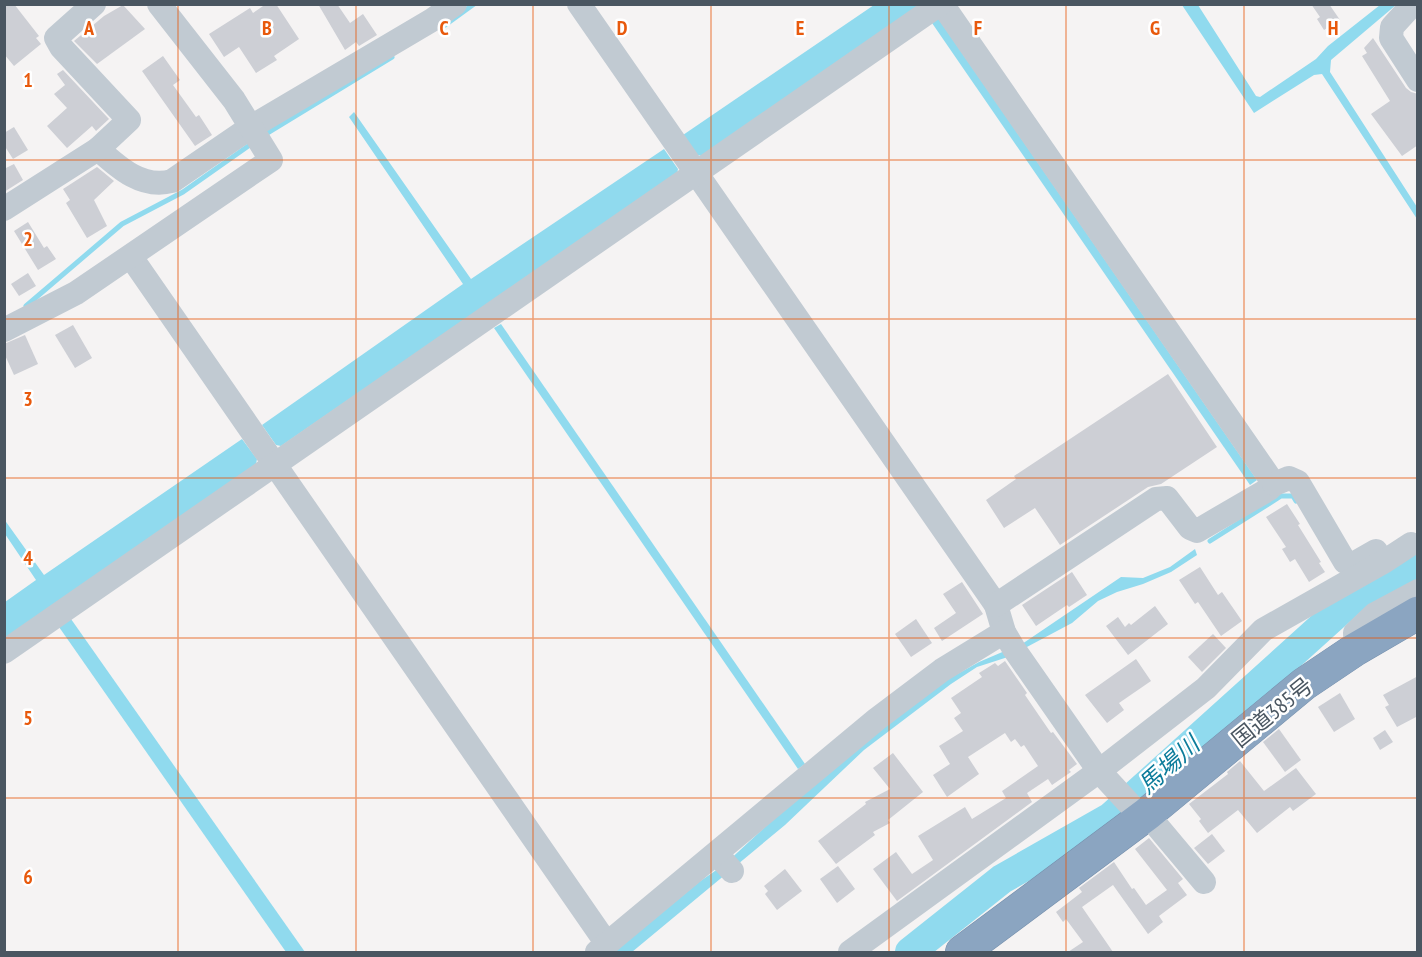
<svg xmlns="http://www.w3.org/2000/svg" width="1422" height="957" font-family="'PT Sans Narrow','Noto Sans JP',sans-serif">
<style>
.water{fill:#90daee}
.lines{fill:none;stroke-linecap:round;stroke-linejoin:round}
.stream{stroke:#90daee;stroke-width:5}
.river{stroke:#90daee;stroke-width:30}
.building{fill:#cdcfd5}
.highway-casing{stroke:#7690ad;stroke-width:34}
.minor{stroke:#c1cad2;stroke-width:24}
.highway{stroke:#8ba5c1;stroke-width:33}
.grid{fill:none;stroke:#e8590c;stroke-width:1.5;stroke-opacity:0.55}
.labels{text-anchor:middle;stroke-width:5;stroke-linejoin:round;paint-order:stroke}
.street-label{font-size:22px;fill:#4a5661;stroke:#fff}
.water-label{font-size:24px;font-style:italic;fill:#0c7c9b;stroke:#fff}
.grid-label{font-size:20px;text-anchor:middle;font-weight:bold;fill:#e8590c;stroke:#fff;stroke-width:5;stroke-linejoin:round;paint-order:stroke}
</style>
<rect width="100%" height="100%" fill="#f5f3f3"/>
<g class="water">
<path d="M874 5H921L702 156 697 155 683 135Z"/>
<path d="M1182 5H1198L1256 96 1260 97 1316 59 1328 46 1380 5H1396L1331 60 1330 72 1417 207V219L1322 74 1314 75 1254 113Z"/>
<path d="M938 18 1257 480 1250 485 932 23Z"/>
<path d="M354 112 471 279 664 149 678 169 677 174 281 446 276 445 262 425 463 284 349 117Z"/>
<path d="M501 324 805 764 798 769 494 328Z"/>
<path d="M242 439 257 459 256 464 5 638V602L36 580 5 534 4 519 44 575Z"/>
<path d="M1195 549 1197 555 1171 572 1143 584 1117 592 1098 601 1072 623 1025 648 1022 644 1121 577 1143 578 1170 567Z"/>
<path d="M71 619 305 952H286L59 627Z"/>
<path d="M1007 650 1011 656 977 667 951 684 864 750 785 825 632 952H614L699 882 725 864 833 764 943 682 979 662Z"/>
</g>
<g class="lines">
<g class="stream">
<path d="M441 28 474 4"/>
<path d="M264 135 392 57"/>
<path d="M26 306 122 224 183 192 254 142"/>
<path d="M1210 541 1281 496H1293L1296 501"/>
</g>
<path class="river" d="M910 952 1002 879 1111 817 1357 595 1418 567"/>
</g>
<g class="building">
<path d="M4 4H14L39 36 36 38 41 44 14 66 4 54Z"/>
<path d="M266 4H276L299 39 274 56 277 60 256 73 239 47 224 57 209 34 250 8 253 13Z"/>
<path d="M318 4H337L350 23 363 14 377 35 359 46 356 42 345 50Z"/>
<path d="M1311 4H1329L1340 20 1324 30 1317 19 1320 17Z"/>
<path d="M123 5 145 29 97 64 74 41 104 16Z"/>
<path d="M1373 38 1406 88 1411 92 1418 94V145L1402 156 1371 114 1390 101 1362 56 1367 53 1364 48Z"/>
<path d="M163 56 180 80 173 85 196 117 199 115 212 135 195 146 142 71Z"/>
<path d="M63 70 109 119 96 131 92 126 67 148 47 126 67 108 54 94 65 85 57 74Z"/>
<path d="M14 127 28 150 13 159 4 145V133Z"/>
<path d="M14 164 23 180 4 192V169Z"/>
<path d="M97 167 114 181 94 200 107 226 87 238 66 203 70 200 63 189Z"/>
<path d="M28 222 44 248 47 246 56 259 38 270 14 231Z"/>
<path d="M28 273 36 286 19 296 11 284Z"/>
<path d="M73 325 92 358 75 368 55 335Z"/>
<path d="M25 335 38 364 14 375 4 353V344Z"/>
<path d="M1168 374 1217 447 1161 484 1148 487 1060 545 1035 508 1004 528 986 500 1016 479 1014 476Z"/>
<path d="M1287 504 1300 524 1298 525 1321 562 1319 563 1325 572 1309 582 1295 559 1290 562 1282 549 1286 547 1266 517Z"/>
<path d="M1200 567 1218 595 1222 592 1242 621 1221 636 1198 602 1195 604 1179 580Z"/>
<path d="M1072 572 1087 595 1069 607 1067 605 1036 626 1022 605Z"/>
<path d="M962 582 983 614 942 641 934 628 956 613 943 594Z"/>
<path d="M1155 606 1168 624 1128 655 1106 626 1118 617 1125 627 1129 623 1131 625Z"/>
<path d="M916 619 932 643 911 657 895 634Z"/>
<path d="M1213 634 1226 648 1202 672 1188 657Z"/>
<path d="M1136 659 1151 681 1119 703 1124 710 1107 723 1085 695Z"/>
<path d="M1005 661 1027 693 1025 695 1051 733 1053 732 1077 764 1069 770 1071 772 1052 785 1048 779 1027 793 1032 802 897 901 873 869 896 852 912 874 933 860 918 836 965 807 972 819 1006 798 1002 791 1038 766 1024 745 1021 747 1015 739 1011 742 1005 733 968 757 979 774 947 797 933 775 950 764 939 746 963 731 954 718 961 713 951 698 982 677 979 673 995 663 998 666Z"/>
<path d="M1418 676V716L1397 727 1385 707 1389 705 1383 695Z"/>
<path d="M1340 693 1355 719 1334 732 1318 707Z"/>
<path d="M1279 729 1301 760 1285 772 1263 742Z"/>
<path d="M1385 730 1393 742 1380 750 1373 738Z"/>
<path d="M893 753 923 792 888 820 890 823 873 832 875 835 836 864 818 841 866 804 865 802 890 789 873 768Z"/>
<path d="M1240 761 1264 791 1296 768 1316 794 1293 811 1290 807 1257 833 1238 810 1208 833 1199 821 1201 819 1189 804 1228 774 1227 772Z"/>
<path d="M1212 834 1225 851 1208 864 1194 848Z"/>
<path d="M1149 838 1183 879 1178 883 1187 895 1159 916 1163 922 1148 934 1113 885 1082 907 1113 952H1068L1083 942 1066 919 1063 922 1056 912 1082 892 1079 888 1114 862 1132 889 1134 888 1146 905 1167 890 1135 849Z"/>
<path d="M838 866 855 889 837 903 820 879Z"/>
<path d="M785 869 802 891 777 910 765 894 768 891 764 886Z"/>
</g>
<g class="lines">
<g class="highway-casing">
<path id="highway" d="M962 952 1147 814 1304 684 1356 649 1418 613"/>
</g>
<g class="minor">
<path d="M579 4 996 605 1004 632 1014 649 1099 771 1135 810 1147 814 1204 882"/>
<path d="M942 4 1274 484 1269 489 1197 531 1190 528 1167 498 1156 499 996 605"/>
<path d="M1413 4 1392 27 1391 38 1418 80"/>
<path d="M98 149C119 168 142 189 172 181L251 127 432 20 455 4"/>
<path d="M4 209 98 149 129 120 61 47 56 38 94 4"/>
<path d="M131 257 607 944"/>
<path d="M4 330 76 293 271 160 234 100 159 4"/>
<path d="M1274 484 1289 478 1298 482 1345 562 1355 563 1376 551"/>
<path d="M1356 649 1355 633 1375 614 1418 591"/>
<path d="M4 652 940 4"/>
<path d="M724 862 732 871"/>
<path d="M597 952 877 719 942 670 1004 632"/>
<path d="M850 952 1099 771 1206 688 1263 630 1385 561 1411 544"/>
</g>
<use href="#highway" class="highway"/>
</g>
<path class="grid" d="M178 4V952M356 4V952M533 4V952M711 4V952M889 4V952M1066 4V952M1244 4V952M4 160H1418M4 319H1418M4 478H1418M4 638H1418M4 798H1418"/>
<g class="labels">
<g class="street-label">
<text transform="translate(1272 712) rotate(-39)" y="8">国道385号</text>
</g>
<g class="water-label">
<text transform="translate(1169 765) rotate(-42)" y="8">馬場川</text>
</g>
</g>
<g class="grid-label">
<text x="89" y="35">A</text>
<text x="267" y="35">B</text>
<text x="444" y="35">C</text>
<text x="622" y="35">D</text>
<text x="800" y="35">E</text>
<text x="978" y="35">F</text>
<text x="1155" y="35">G</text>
<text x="1333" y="35">H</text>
<text x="28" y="87">1</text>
<text x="28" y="246">2</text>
<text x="28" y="406">3</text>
<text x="28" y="565">4</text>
<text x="28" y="725">5</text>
<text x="28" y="884">6</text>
</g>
<rect width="1422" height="957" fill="none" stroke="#4a5661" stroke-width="12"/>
</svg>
